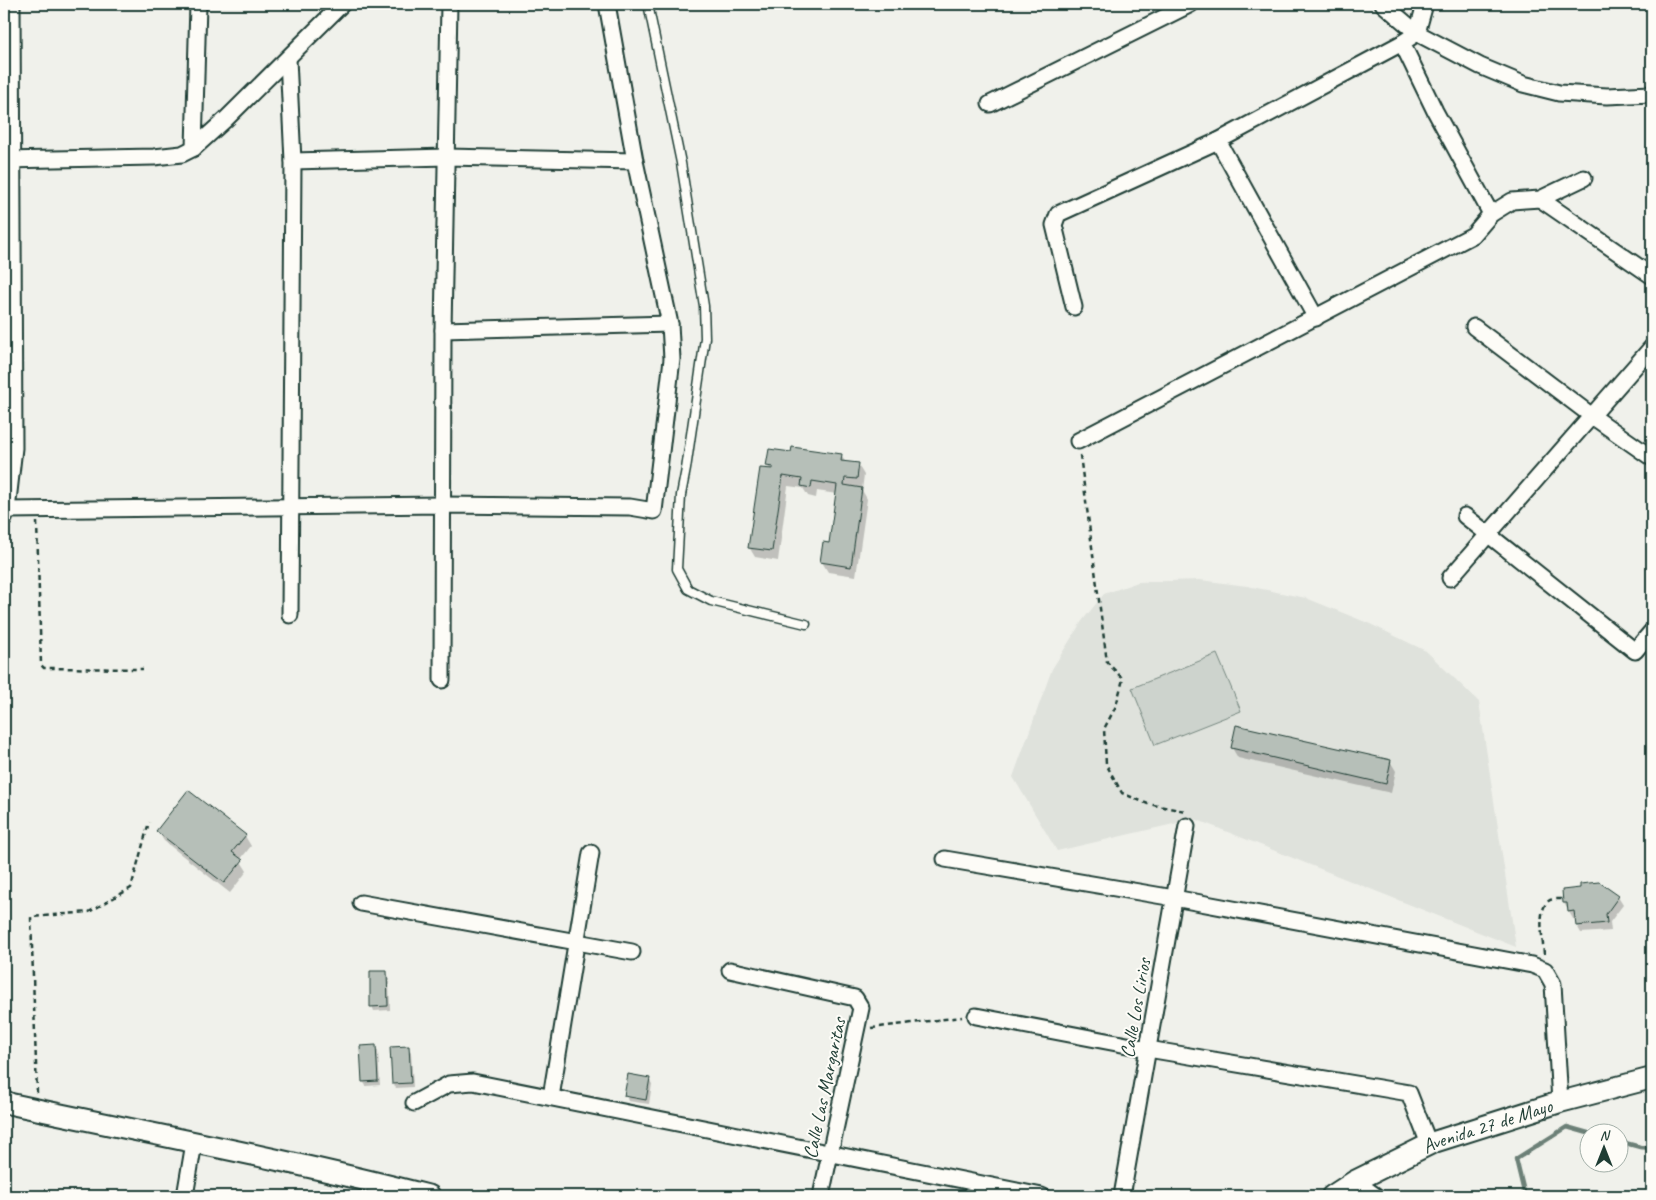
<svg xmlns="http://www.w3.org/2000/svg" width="1656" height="1200" font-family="Caveat,sans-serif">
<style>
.built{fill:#dfe2dc}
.green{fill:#cdd3cd;stroke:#768880}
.shadow{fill:#0003}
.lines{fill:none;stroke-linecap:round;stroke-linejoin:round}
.stream{stroke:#6c8077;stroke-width:4.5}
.building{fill:#b6bfb8;stroke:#1f3d34}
.lane-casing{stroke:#1f3d34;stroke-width:11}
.street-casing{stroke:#1f3d34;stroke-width:19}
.secondary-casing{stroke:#1f3d34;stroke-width:24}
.path{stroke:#1f3d34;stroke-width:2.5;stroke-dasharray:5 4;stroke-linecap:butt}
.lane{stroke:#fdfcf7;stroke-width:8}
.street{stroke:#fdfcf7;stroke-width:15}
.secondary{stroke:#fdfcf7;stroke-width:20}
.labels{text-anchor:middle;stroke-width:4;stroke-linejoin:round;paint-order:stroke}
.street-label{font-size:20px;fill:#1f3d34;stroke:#fdfcf7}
</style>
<rect width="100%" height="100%" fill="#f0f1eb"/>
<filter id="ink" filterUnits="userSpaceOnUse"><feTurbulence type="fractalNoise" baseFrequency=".02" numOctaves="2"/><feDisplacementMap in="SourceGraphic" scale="10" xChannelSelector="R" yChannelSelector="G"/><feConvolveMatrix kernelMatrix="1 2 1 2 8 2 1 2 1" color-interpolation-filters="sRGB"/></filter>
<g filter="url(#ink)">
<path class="built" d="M1200 580 1247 586 1306 598 1368 623 1426 651 1479 702 1516 947 1195 819 1057 851 1013 777 1052 669 1082 621 1104 594 1138 582Z"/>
<path class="green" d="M1217 654 1241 711 1155 745 1132 688Z"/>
<g class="shadow">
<path d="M385 4H434V8L387 7Z"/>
<path d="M792 453 841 455 846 463 858 465 864 475 862 490 867 499 856 576 828 572 822 562 830 544 837 494 817 491 816 498 808 496 803 488 788 486 778 561 755 557 749 547 770 470 768 466Z"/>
<path d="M1232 748 1390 761 1396 771 1391 793 1238 758Z"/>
<path d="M158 831 245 836 251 846 240 860 247 871 230 893 164 841Z"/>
<path d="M1599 883 1618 897 1623 905 1610 922 1611 931 1581 933 1577 926 1576 919H1573L1564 903 1563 891 1582 889Z"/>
<path d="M386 972 389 977 390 1010 374 1011 372 1006Z"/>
<path d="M375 1046 378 1051 380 1085 366 1086 363 1081Z"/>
<path d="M408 1047 411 1052 413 1087 396 1088 393 1083Z"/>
<path d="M649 1079 652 1084 649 1104 628 1101 626 1096Z"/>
</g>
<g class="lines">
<g class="stream">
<path d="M1652 908 1648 914 1652 928"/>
<path d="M1618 1141 1640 1147 1652 1148"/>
<path d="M1525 1196 1516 1159 1567 1127 1588 1133"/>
</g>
</g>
<g class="building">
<path d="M792 447 842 454 841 461 859 463 857 479 845 478 844 485 862 488 851 567 820 562 823 542 829 543 837 485 812 481 811 488 801 486 802 479 783 476 772 551 748 548 760 468 773 469V467L766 466 769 449 791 452Z"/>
<path d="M1236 725 1391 760 1386 784 1231 748Z"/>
<path d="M188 790 246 835 232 852 243 860 224 883 156 831Z"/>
<path d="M1599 882 1619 896 1606 914 1607 923 1576 926 1574 911 1568 912 1567 903H1563L1562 890 1580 888V884Z"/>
<path d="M370 971H387L388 1006 370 1007Z"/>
<path d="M376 1045 378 1081 362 1082 360 1046Z"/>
<path d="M409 1046 411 1083 392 1084 390 1047Z"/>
<path d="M628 1074 650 1078 646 1100 624 1096Z"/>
</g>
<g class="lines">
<g class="lane-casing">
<path id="lane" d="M648 4 681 163 704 306 705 338 686 469 681 495 677 569 688 589 711 601 806 624"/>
</g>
<g class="street-casing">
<g id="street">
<path d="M1383 4 1417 33 1480 66 1523 84 1559 93 1607 96 1652 94"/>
<path d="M1402 43 1435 111 1491 214"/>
<path d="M288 59 293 161 290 615"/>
<path d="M990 104 1191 4"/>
<path d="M1218 141 1316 318"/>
<path d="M194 148 198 4"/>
<path d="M4 160 154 157 182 154 194 148 226 119 342 4"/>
<path d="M293 161 447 157 635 161"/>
<path d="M1540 199 1652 276"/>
<path d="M1074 307 1054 225 1058 214 1218 141 1402 43 1417 33 1425 4"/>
<path d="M1474 327 1592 416 1652 458"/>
<path d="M443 330 670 324"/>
<path d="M1078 441 1473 235 1491 214 1512 201 1540 199 1584 178"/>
<path d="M7 510 442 505 630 507 654 511 672 359 670 324 635 161 607 4"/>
<path d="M1465 516 1635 651 1652 631"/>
<path d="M4 519 7 510 14 448 12 4"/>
<path d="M1450 578 1652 347"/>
<path d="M442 680 443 330 449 4"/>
<path d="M945 859 1174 898 1532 965 1545 970 1553 984 1560 1102"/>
<path d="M361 903 632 952"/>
<path d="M730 970 855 998 861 1008 821 1196"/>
<path d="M976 1016 1148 1049 1409 1093 1429 1144"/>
<path d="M551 1097 591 853"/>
<path d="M414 1103 449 1084 473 1082 1042 1196"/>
<path d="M1355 1181 1376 1196"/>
<path d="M185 1196 194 1143"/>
<path d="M1122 1196 1187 826"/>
</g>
</g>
<g class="secondary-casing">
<g id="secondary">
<path d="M4 1101 11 1104C151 1134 291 1160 430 1196"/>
<path id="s1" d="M1332 1196 1355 1181 1434 1142 1560 1102 1652 1078"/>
</g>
</g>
<g class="path">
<path d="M1080 455 1107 662 1123 679 1116 706 1104 729 1106 764 1122 793 1148 804 1185 811"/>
<path d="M37 522 41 665 44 668 143 669"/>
<path d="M1544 954C1543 940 1536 908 1550 900 1553 899 1559 899 1562 899"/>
<path d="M871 1028 962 1017"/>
<path d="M37 1093 31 917 89 912 131 888 149 822"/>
</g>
<use href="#lane" class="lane"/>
<use href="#street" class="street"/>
<use href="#secondary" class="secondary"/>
</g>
</g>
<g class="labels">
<g class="street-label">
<text transform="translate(1135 1008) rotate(-80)" y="7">Calle Los Lirios</text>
<text transform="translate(824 1088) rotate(-78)" y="7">Calle Las Margaritas</text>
<text dy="7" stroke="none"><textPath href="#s1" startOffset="171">Avenida 27 de Mayo</textPath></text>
</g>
</g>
<rect width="1656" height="1200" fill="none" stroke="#fdfcf7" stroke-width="20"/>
<rect x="10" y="10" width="1636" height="1180" fill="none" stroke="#1f3d34" stroke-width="2" filter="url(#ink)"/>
<g transform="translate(1604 1148)"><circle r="24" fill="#fdfcf7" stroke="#a4b0a9"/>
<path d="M0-4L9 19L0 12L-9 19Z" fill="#1f3d34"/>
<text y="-8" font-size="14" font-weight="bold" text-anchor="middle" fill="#1f3d34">N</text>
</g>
</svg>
